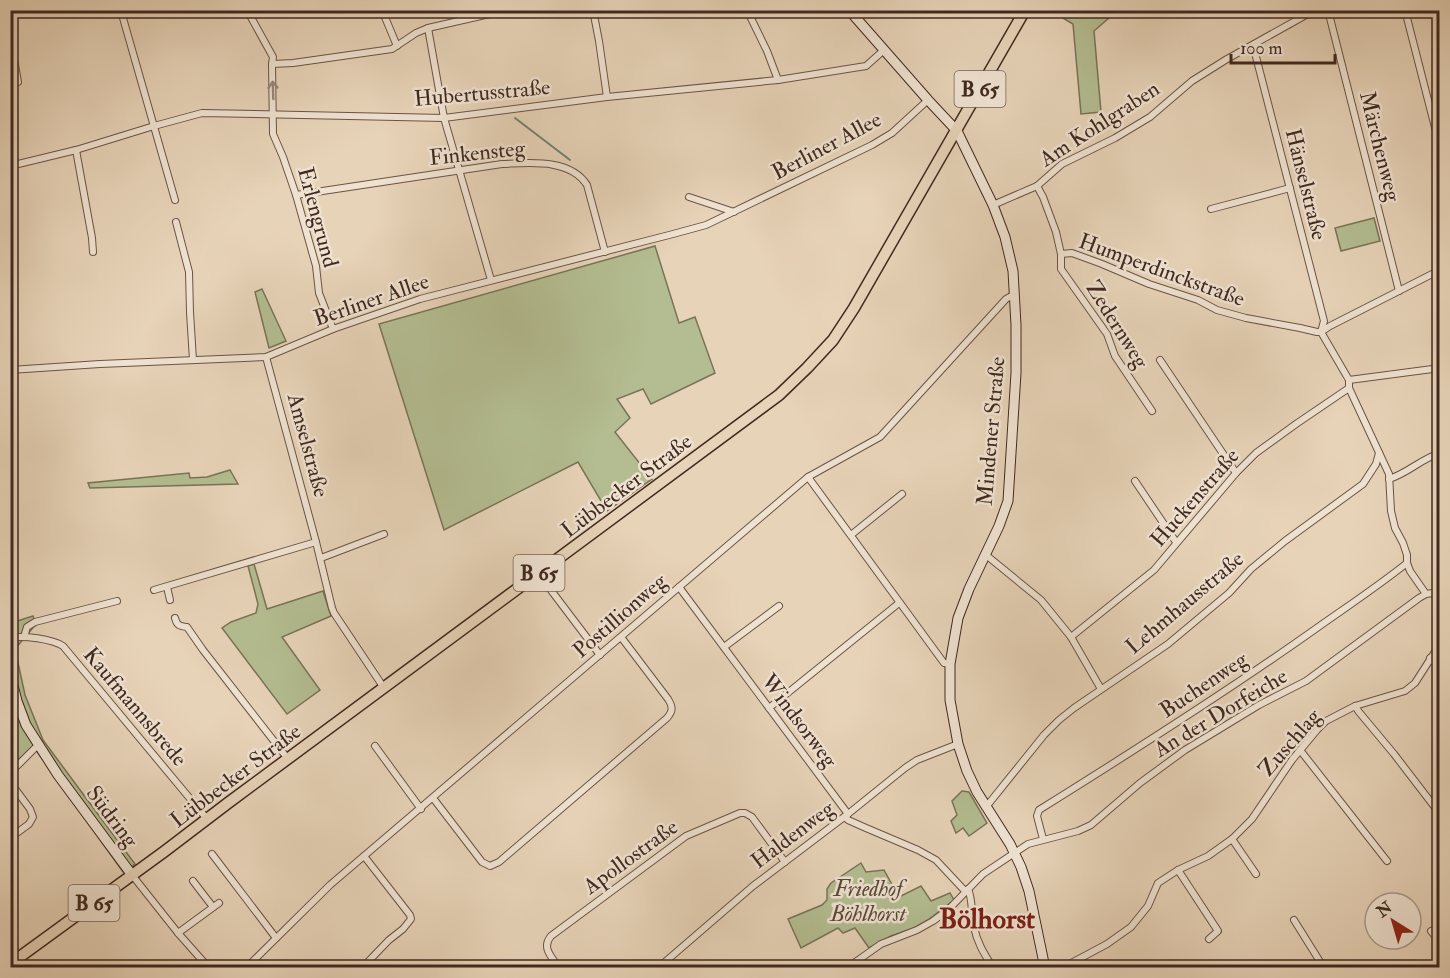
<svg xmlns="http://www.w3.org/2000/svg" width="1450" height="978" font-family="'IM FELL Double Pica',serif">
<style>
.green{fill:#b3bd91;stroke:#7a7358;stroke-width:1.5}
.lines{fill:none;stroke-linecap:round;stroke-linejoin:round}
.stream{stroke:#757f73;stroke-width:2}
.street-casing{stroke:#6a5446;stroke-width:8}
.secondary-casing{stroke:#412920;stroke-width:11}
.primary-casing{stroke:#412920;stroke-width:13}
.street{stroke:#efe2d1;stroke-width:6}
.secondary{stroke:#efe2d1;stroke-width:9}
.primary{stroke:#e7d3b8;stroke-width:10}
.oneway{stroke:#988678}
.labels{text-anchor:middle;stroke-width:5;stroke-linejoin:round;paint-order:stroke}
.shield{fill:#efe2d1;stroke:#756055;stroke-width:1.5}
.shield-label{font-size:21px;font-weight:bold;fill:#412920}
.street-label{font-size:22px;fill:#412920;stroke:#efe2d1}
.park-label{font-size:22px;font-style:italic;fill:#584737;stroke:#efe2d1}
.district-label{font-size:28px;font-weight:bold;fill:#7a1f14;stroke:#efe2d1}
</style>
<rect width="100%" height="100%" fill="#e7d3b8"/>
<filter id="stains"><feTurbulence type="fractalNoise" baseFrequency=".00333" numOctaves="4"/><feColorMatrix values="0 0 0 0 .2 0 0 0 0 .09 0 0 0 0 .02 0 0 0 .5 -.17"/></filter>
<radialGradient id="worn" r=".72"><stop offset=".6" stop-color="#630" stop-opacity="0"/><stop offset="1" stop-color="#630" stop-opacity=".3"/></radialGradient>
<g class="green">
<path d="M1051 11H1117L1094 31 1101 112 1081 114 1073 24Z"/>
<path d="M1374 218 1380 241 1341 251 1335 228Z"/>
<path d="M655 246 679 323 695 317 715 373 651 404 643 389 617 399 630 418 615 432 652 479 607 511 578 462 444 530 379 324Z"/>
<path d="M262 289 286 341 269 348 255 292Z"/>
<path d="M230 470 238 484 90 488 88 483 189 473 190 478 207 477Z"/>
<path d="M254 564 267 609 323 591 331 616 282 637 320 690 287 714 222 628 231 622 256 613 258 604 248 566Z"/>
<path d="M33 616 36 624 15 649 25 695 43 740 135 864 123 872 33 746 11 767V623Z"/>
<path d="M962 791 969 792 987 823 969 836 963 828 956 833 951 821 957 815 952 801Z"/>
<path d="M861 863 866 872 884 870 899 897 921 886 931 901 950 893 954 900 928 920 914 928 891 936 869 948 855 928 843 933 838 928 801 948 788 919 822 905 827 900V889L831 883Z"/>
</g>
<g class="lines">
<path class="stream" d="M515 118 570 160"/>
<g class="street-casing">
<g id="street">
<path d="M247 10 273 57 272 64 273 134 283 157 296 195 316 266 319 293 333 329"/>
<path d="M382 10 397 46"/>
<path d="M593 10 599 41 607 97"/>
<path d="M747 10 767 51 778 80"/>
<path d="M1328 10 1399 291"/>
<path d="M1405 10 1440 147"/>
<path d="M123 18 175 200"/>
<path d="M428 28 444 118 491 280"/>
<path d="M10 37 18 82"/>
<path d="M1253 45 1324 321 1321 332"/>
<path d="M272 64 293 63 392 49 416 33 428 28 507 10"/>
<path d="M76 150 92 238 93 252"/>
<path d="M10 166 76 150 154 126 202 113 444 118 607 97 778 80 866 66 884 50"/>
<path d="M1037 186 1043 197 1056 232 1061 254V269L1107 334 1115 356 1152 411"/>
<path d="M296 195 502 164C529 163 570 158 587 185L605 252"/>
<path d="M689 197 734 212"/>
<path d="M993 205 1037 186 1062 164 1115 138 1150 117 1192 81 1227 59 1315 10"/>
<path d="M1211 209 1290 188"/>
<path d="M176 222 189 272 190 312 193 360"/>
<path d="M1061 254 1072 253 1102 264 1149 284 1198 300 1217 310 1246 318 1300 328 1317 332H1321"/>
<path d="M1321 332 1349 380V388L1389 474 1391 511 1395 528 1403 543 1407 555V563L1410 571 1426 594"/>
<path d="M1321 332 1330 326 1440 270"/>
<path d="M10 354 15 370"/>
<path d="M266 357 316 542 332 608 334 613 384 688"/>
<path d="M1160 360 1236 473"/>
<path d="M10 370 100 364 266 357 333 329 420 299 673 234 706 225 872 145 892 133 928 100"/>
<path d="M1349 380 1440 368"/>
<path d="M808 477 944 663 950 664"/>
<path d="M1389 479C1408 473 1421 459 1440 453"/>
<path d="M1135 481 1176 542"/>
<path d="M851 535 902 494"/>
<path d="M986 555 1041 600 1071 637 1101 689"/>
<path d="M321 558 384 534"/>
<path d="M538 573 600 655"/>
<path d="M167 587 170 600"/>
<path d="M679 587 848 814"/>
<path d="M154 590 316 542"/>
<path d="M175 618C177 626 180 626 187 627L203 650 288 759"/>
<path d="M24 637 27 627 35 622 117 601"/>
<path d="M1071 637 1154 570 1236 473 1256 453 1296 424 1349 388"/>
<path d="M10 638C23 635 52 639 63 646L207 819"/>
<path d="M724 647 779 606"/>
<path d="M1430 658 1440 668"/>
<path d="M1355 706 1359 712 1394 754 1440 814"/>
<path d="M769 708 899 603"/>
<path d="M375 746 421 809"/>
<path d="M1300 750 1387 861"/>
<path d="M10 773 38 745"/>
<path d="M10 782 30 809 33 817 29 824 10 838"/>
<path d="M433 798 482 862 490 866 499 862 667 718C673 711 673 707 668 699L621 637"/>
<path d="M986 807 1044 735 1059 720 1074 708 1168 644 1229 593 1251 569 1285 541 1363 484 1376 464 1379 453"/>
<path d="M845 817 848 820 866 828 918 850 936 860 965 891"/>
<path d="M1043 839 1037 816 1039 810C1132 752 1225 693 1314 630 1345 608 1377 587 1407 563"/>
<path d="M1232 839 1256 874"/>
<path d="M212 854 276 938"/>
<path d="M1178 870 1218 931 1209 939"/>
<path d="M132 875 178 933 209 968"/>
<path d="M193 881 213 907"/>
<path d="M968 889C973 900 971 915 974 927 977 943 985 955 993 968"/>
<path d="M1294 920 1324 968"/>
<path d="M1431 931 1440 942"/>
<path d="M178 933 219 903"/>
<path d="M246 968 330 885 808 477 880 437 1006 299 1015 294"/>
<path d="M362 968 389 940 403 929 411 919 410 915 364 856"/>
<path d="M559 968C552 957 541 948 551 936L686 836 740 813H745L752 817 785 862"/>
<path d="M658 968 753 886 848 814 905 768 917 760 958 744"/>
<path d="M847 968 881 944 917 930 933 921 948 910 983 874 1028 844 1078 831 1091 825 1140 783 1185 750 1259 705 1306 681 1419 598 1426 594 1440 592"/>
<path d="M1062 968 1107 944 1131 927 1148 906 1158 883 1178 870 1208 856 1232 839 1252 819 1292 760 1317 730 1326 721 1355 706 1405 691 1415 683 1440 644"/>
</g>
</g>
<g class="secondary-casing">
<g id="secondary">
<path d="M849 10 928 100 957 131 993 205 1005 237 1013 271 1016 325V373L1008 501 999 526 969 589 958 618 950 664V700L958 744 967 771 977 792 1010 844 1021 867 1029 891 1045 968"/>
<path d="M10 674 17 701 26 725 58 775 132 875"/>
</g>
</g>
<g class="primary-casing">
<path id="primary" d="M10 964 165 851 228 803 779 395 807 368 833 340 854 308 1025 10"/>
</g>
<use href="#street" class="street"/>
<use href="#secondary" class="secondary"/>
<use href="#primary" class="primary"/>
</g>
<defs><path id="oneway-shaft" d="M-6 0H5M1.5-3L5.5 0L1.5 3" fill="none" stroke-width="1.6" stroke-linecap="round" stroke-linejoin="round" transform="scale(1.5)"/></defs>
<use class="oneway" href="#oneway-shaft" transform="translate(273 90) rotate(-92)"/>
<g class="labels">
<g class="shield">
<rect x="954.5" y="71" width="51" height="36" rx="4.5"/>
<rect x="513.5" y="555" width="51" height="36" rx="4.5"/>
<rect x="68.5" y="885" width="51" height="36" rx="4.5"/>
</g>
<g class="shield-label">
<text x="980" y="96">B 65</text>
<text x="539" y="580">B 65</text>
<text x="94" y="910">B 65</text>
</g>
<g class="street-label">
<text transform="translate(482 92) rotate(-5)" y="8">Hubertusstraße</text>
<text transform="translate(1099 123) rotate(-33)" y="8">Am Kohlgraben</text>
<text transform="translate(826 145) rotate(-28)" y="8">Berliner Allee</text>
<text transform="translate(1381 146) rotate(76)" y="8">Märchenweg</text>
<text transform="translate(477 152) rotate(-6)" y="8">Finkensteg</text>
<text transform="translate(1307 184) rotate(76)" y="8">Hänselstraße</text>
<text transform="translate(319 217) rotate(75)" y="8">Erlengrund</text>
<text transform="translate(1162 269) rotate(20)" y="8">Humperdinckstraße</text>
<text transform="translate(371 299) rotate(-19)" y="8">Berliner Allee</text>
<text transform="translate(1118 324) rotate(58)" y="8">Zedernweg</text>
<text transform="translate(990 431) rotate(-85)" y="8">Mindener Straße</text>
<text transform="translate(309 445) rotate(75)" y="8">Amselstraße</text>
<text transform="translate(626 485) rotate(-37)" y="8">Lübbecker Straße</text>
<text transform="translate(1194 497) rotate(-49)" y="8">Huckenstraße</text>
<text transform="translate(1184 602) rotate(-40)" y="8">Lehmhausstraße</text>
<text transform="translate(619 615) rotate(-41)" y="8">Postillionweg</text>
<text transform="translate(1203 684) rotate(-34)" y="8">Buchenweg</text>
<text transform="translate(136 706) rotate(50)" y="8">Kaufmannsbrede</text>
<text transform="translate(1220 712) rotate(-31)" y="8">An der Dorfeiche</text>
<text transform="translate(800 720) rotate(53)" y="8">Windsorweg</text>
<text transform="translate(1289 742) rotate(-49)" y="8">Zuschlag</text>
<text transform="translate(235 775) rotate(-37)" y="8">Lübbecker Straße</text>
<text transform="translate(113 816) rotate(53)" y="8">Südring</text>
<text transform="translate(792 834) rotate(-37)" y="8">Haldenweg</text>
<text transform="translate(630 856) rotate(-36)" y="8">Apollostraße</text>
</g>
<g class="park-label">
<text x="868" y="896">Friedhof<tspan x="868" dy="25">Böhlhorst</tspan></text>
</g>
<g class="district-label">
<text x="987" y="928">Bölhorst</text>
</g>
</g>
<rect width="1450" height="978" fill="none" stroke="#e7d3b8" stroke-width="36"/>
<rect x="12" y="12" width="1426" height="954" fill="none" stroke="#412920" stroke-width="3"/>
<rect x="18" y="18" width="1414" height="942" fill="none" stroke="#412920" stroke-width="1.5"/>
<g transform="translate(1393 921) rotate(323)"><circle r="28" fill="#efe2d1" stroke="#a9988a" stroke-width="1.5"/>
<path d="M0-4.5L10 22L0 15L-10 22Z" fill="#8f2418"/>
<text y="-9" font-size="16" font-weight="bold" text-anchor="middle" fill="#412920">N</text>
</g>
<path d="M1231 54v9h104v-9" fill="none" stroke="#412920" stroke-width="3"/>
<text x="1240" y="54" font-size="18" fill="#412920" stroke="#efe2d1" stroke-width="4.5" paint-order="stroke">100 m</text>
<rect width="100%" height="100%" filter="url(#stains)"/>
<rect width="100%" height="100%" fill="url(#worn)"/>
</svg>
